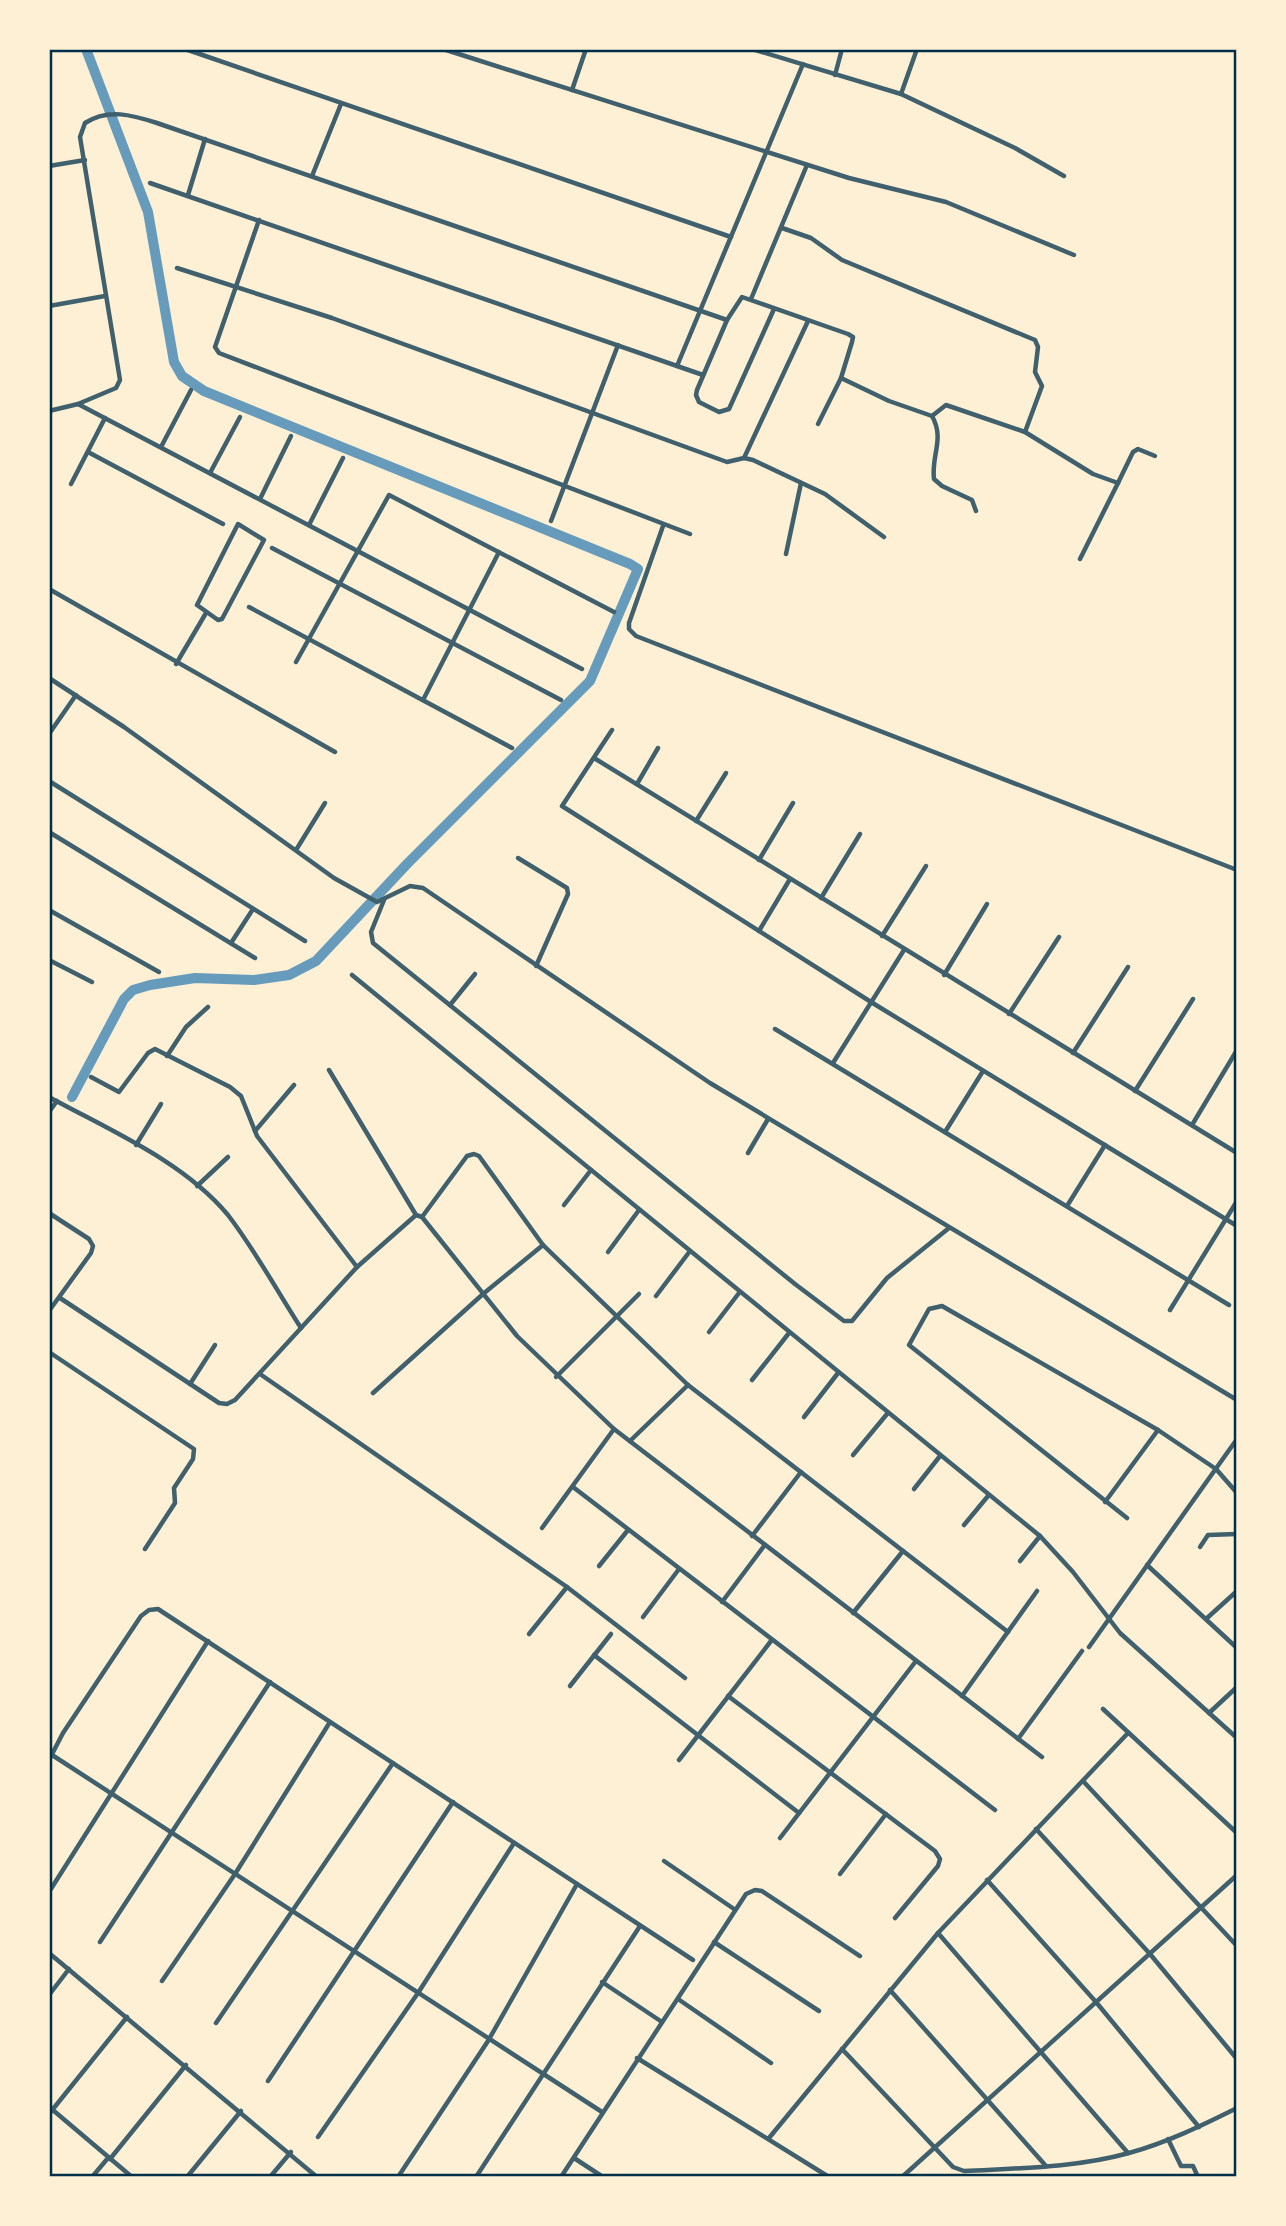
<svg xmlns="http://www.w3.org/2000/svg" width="1286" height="2226" font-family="'DM Sans',sans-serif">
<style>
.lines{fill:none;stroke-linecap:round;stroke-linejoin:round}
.canal{stroke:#669bbc;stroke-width:10}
.minor{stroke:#3f606c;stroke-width:4.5}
.neatline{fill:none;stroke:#003049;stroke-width:2.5}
</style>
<rect width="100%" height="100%" fill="#fdf0d5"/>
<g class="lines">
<path class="canal" d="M72 1097 124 999 133 990 150 985 195 978 254 980 289 975 316 961 407 864 590 681 638 569 630 564 204 391 182 376 174 362 148 212 86 49"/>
<g class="minor">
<path d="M185 49 731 237"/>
<path d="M443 49 849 178 946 202 1074 255"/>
<path d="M752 49 901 94 1015 148 1064 176"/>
<path d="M835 75 842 49"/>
<path d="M572 90 586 49"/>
<path d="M901 94 917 49"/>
<path d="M49 166 85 160"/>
<path d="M312 176 341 104"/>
<path d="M150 183 703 375"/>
<path d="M188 195 205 139"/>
<path d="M259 220 215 347 219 353 690 534"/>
<path d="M782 228 811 238 842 260 1035 340 1038 347 1035 372 1042 386 1025 432"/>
<path d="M177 268 332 318 727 462 744 458 753 460 825 494 884 537"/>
<path d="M751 299 807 165"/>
<path d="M49 306 105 296"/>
<path d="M774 309 729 409 719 412 699 402 696 395 697 390 727 320 742 297 848 334 853 337 852 342 841 378 889 401 932 416 946 405 1025 432 1093 474 1118 483 1080 559"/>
<path d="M677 366 803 64"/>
<path d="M78 404 582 669"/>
<path d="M49 411 78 404 116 388 120 380 80 137 85 123C108 108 132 115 157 123L727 320"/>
<path d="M932 416C945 439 931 455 934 479L942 486 972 500 976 511"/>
<path d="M818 424 841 378"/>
<path d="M161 447 191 390"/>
<path d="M88 452 223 524"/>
<path d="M744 458 808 321"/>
<path d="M210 473 240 417"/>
<path d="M1118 483 1133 452 1138 449 1155 456"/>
<path d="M71 484 105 418"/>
<path d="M260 499 291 436"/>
<path d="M551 521 618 345"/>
<path d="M238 524 264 540 222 619 218 620 197 605Z"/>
<path d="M309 525 343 458"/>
<path d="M663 526 629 623V629L636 636 1237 870"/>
<path d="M272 548 561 700"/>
<path d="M786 554 801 483"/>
<path d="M49 589 335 752"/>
<path d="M249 607 512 748"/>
<path d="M296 662 389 495 614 612"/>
<path d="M176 664 206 613"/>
<path d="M49 678 124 727 334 878 377 902 410 886 423 888 710 1083 1237 1400"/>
<path d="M423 700 499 552"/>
<path d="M612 730 562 806 871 1002 1237 1226"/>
<path d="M49 734 76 695"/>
<path d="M594 758 1237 1153"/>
<path d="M49 781 305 941"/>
<path d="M637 784 658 748"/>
<path d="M696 821 726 773"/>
<path d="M49 832 255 958"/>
<path d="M296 850 325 803"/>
<path d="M518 858 567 888 568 894 536 966"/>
<path d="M759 860 793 803"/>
<path d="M821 898 860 834"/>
<path d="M384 900 371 932 373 943 795 1284 844 1321H852L887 1278 949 1228"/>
<path d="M49 910 159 972"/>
<path d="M759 931 790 879"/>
<path d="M882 936 926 866"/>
<path d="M231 943 253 909"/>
<path d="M49 960 92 982"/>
<path d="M352 975 1040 1536 1073 1572 1120 1633 1237 1738"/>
<path d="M944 975 987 904"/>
<path d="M450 1005 475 974"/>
<path d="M1009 1014 1059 937"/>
<path d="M775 1029 1229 1305"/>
<path d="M1073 1053 1128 967"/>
<path d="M167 1056 186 1027 208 1007"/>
<path d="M833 1063 904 950"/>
<path d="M329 1070 416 1215 422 1217 517 1336 614 1429 1042 1757"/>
<path d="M91 1077 119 1092 148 1053 155 1049 230 1087 241 1096 257 1136 357 1267"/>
<path d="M1135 1091 1193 999"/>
<path d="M49 1097C109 1130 183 1161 228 1215 255 1250 277 1291 301 1328"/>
<path d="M49 1112 57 1101"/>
<path d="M1192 1125 1237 1050"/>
<path d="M255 1131 294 1085"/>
<path d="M945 1132 983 1071"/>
<path d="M136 1145 161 1104"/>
<path d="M748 1153 768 1119"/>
<path d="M197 1186 228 1157"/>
<path d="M564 1205 591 1170"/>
<path d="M1067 1206 1105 1145"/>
<path d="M49 1213 89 1239 93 1246 91 1253 49 1311"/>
<path d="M422 1217 467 1156 474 1154 479 1156 543 1245 688 1385 1008 1632"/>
<path d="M608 1252 639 1210"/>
<path d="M656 1296 690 1251"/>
<path d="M60 1298 219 1403 227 1404 235 1400 357 1267 416 1215"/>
<path d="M1170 1310 1237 1201"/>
<path d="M709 1332 739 1293"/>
<path d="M49 1352 194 1449 193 1459 174 1488 175 1503 145 1549"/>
<path d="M260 1374 567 1587 685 1678"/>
<path d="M556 1377 639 1294"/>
<path d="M752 1380 789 1333"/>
<path d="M190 1384 215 1345"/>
<path d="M373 1393 483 1294 543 1245"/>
<path d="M804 1417 838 1373"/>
<path d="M630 1441 688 1385"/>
<path d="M853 1455 887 1414"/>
<path d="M573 1487 995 1810"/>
<path d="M914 1489 940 1456"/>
<path d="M1105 1502 1158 1430"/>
<path d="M1127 1518 909 1345 929 1309 942 1306 1158 1430 1216 1469 1237 1493"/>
<path d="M964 1525 988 1496"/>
<path d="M542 1528 614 1429"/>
<path d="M752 1536 801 1472"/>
<path d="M1200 1547 1208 1535 1237 1534"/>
<path d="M1020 1561 1040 1536"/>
<path d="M1147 1565 1237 1648"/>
<path d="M599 1566 628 1530"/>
<path d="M722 1602 764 1546"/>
<path d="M853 1613 903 1551"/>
<path d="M643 1617 679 1569"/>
<path d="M1206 1619 1237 1591"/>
<path d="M529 1634 567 1587"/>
<path d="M1089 1647 1237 1439"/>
<path d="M594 1655 799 1813"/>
<path d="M570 1686 611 1634"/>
<path d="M728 1696 935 1851 940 1859 938 1866 895 1918"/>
<path d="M962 1696 1037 1591"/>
<path d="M1103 1709 1237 1833"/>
<path d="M1209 1713 1237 1687"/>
<path d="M1018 1739 1082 1651"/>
<path d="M49 1753 602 2112"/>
<path d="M49 1760 63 1733 141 1616 149 1610 158 1609 693 1960"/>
<path d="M679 1760 771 1641"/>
<path d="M1083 1781 1237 1946"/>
<path d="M1036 1829 1150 1954 1237 2059"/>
<path d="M780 1838 916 1661"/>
<path d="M664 1861 734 1909"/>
<path d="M840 1874 886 1814"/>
<path d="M987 1880 1096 2002 1199 2127"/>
<path d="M49 1892 208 1641"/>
<path d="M938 1933 1128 2153"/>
<path d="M100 1942 270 1682"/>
<path d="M714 1942 819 2011"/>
<path d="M49 1953 317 2177"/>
<path d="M162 1981 235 1874 330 1722"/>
<path d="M602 1982 662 2022"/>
<path d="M890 1990 1046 2166"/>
<path d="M49 1995 69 1969"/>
<path d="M678 1999 771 2063"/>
<path d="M216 2023 393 1763"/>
<path d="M842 2049 953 2167 964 2171C1018 2168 1075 2168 1129 2153 1166 2143 1203 2125 1237 2108"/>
<path d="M637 2058 829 2177"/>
<path d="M268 2081 453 1802"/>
<path d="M54 2111 132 2177"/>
<path d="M49 2114 127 2017"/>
<path d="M318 2137 418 1993 514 1843"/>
<path d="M769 2138 938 1933 1128 1733"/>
<path d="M1168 2139 1181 2166H1193L1198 2177"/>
<path d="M574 2158 603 2177"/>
<path d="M110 2159 186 2065"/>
<path d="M92 2177 108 2158"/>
<path d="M187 2177 241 2111"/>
<path d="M270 2177 291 2152"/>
<path d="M398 2177 488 2041 577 1884"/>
<path d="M476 2177 640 1926"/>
<path d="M561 2177 746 1894 755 1890 762 1891 860 1956"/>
<path d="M902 2177 1237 1875"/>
</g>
</g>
<rect width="1286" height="2226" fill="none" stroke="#fdf0d5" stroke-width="102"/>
<rect x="51" y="51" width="1184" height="2124" class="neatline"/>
</svg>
